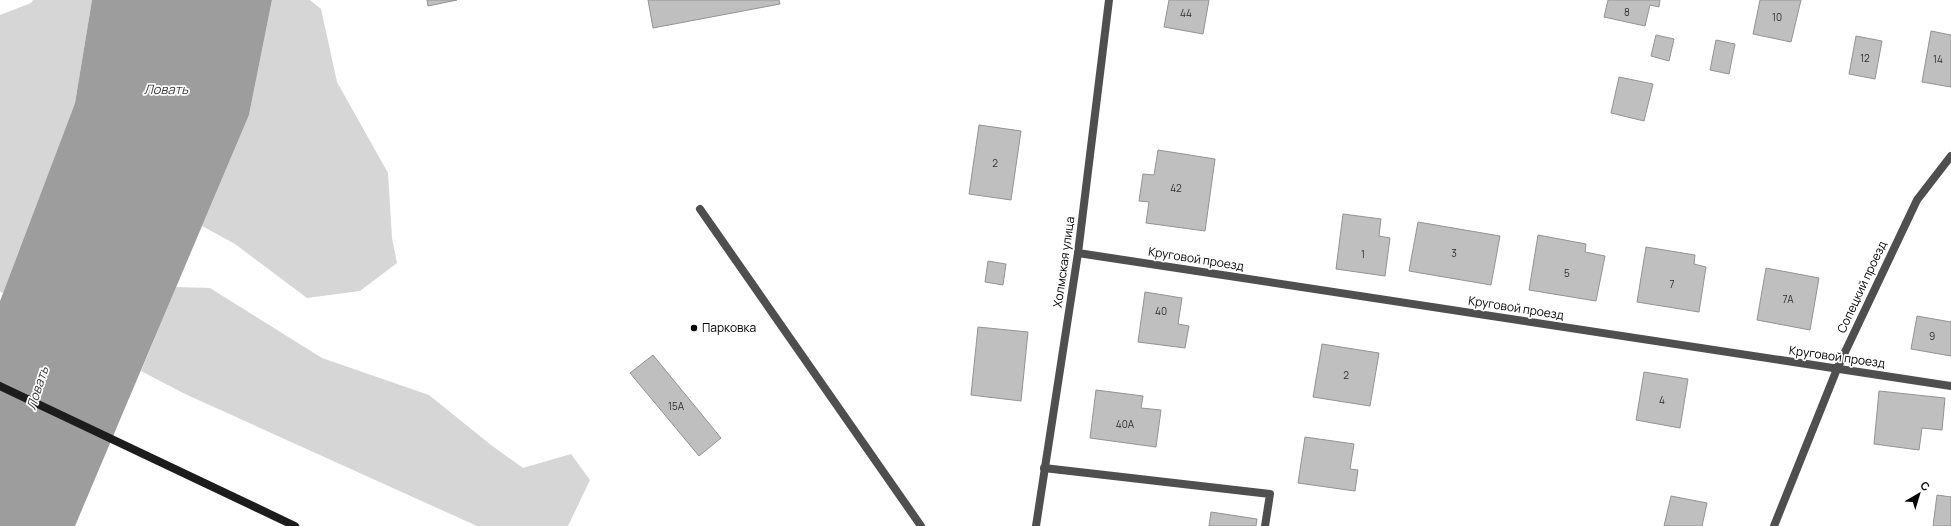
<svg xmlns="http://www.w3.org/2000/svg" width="1951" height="526" font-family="Manrope,sans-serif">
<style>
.green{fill:#d6d6d6}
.water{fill:#9d9d9d}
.building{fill:#bfbfbf;stroke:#939393}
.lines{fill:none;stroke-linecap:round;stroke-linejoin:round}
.service{stroke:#4f4f4f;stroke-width:8}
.minor{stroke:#4f4f4f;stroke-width:8}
.secondary{stroke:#1c1c1c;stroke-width:8}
.poi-dot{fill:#000;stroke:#fff;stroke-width:1.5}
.labels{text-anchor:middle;stroke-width:3.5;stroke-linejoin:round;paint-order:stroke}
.number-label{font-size:10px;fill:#303030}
.street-label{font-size:12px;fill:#000;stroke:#fff}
.poi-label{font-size:12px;fill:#000;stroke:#fff;text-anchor:start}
.water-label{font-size:13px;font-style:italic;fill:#3e3e3e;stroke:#fff}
</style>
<rect width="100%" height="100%" fill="#fff"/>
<g class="green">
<path d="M33 0H92L75 103 3 293 0 292V15L31 3Z"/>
<path d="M272 0H310L321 9 337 82 388 173 392 238 397 263 360 291 307 298 235 244 202 226 249 115Z"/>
<path d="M176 287 210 288 322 358 429 395 491 445 523 468 571 454 590 480 568 526H477L185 394 141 371Z"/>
</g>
<path class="water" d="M92 0H272L249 115 75 526H0V301L75 103Z"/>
<g class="building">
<path d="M427 0H457L428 6Z"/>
<path d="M648 0H779L780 4 653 28Z"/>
<path d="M1169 0H1209L1203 34 1164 27Z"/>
<path d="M1608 0H1660L1659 7 1650 5 1645 26 1604 17Z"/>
<path d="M1760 0H1801L1791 42 1753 34Z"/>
<path d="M1931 31 1951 35V87L1922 82Z"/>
<path d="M1656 35 1674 39 1669 61 1651 56Z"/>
<path d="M1856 36 1882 41 1875 79 1849 74Z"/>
<path d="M1716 40 1735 44 1729 74 1710 70Z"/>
<path d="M1619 77 1653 84 1644 121 1611 113Z"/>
<path d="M979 125 1021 131 1011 200 969 194Z"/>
<path d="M1158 150 1215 159 1205 231 1146 223 1149 202 1139 201 1143 174 1154 175Z"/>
<path d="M1343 214 1381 219 1379 236 1390 238 1385 276 1336 269Z"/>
<path d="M1418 222 1500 236 1491 285 1409 271Z"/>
<path d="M1538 235 1586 244 1585 252 1605 256 1596 301 1529 290Z"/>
<path d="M1646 247 1695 255 1694 264 1706 267 1699 312 1637 302Z"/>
<path d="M988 261 1006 264 1003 285 985 282Z"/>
<path d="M1766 268 1819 278 1810 330 1757 320Z"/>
<path d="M1145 292 1182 298 1178 324 1189 326 1185 348 1138 342Z"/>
<path d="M1917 316 1951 322V356L1911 349Z"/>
<path d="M978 327 1028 332 1021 401 971 395Z"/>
<path d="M1322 344 1379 353 1370 406 1313 397Z"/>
<path d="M653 355 721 438 699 456 630 373Z"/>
<path d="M1644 372 1688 379 1680 428 1636 420Z"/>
<path d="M1096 390 1143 396 1141 408 1161 410 1156 447 1090 438Z"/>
<path d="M1879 391 1945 398 1942 430 1922 428 1919 450 1874 444Z"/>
<path d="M1305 437 1354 444 1350 469 1358 470 1355 491 1298 483Z"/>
<path d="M1937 495 1951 497V526H1933Z"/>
<path d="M1671 496 1707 503 1702 526H1664Z"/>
<path d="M1211 512 1257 519 1256 526H1209Z"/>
</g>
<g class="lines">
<path class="service" d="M700 209 921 526"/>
<g class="minor">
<path d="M1078 253 1951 386"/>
<path d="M1044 468 1270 494 1265 526"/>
<path d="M1036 526 1078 253 1109 0"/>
<path d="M1774 526 1837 369 1917 200 1951 156"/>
</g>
<path class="secondary" d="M0 386 295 526"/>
</g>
<circle class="poi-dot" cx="694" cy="328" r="4"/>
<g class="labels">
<g class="number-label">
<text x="1627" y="16">8</text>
<text x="1186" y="17">44</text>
<text x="1777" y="21">10</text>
<text x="1865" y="62">12</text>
<text x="1938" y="63">14</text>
<text x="995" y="167">2</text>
<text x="1176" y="192">42</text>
<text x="1454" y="257">3</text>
<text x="1363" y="258">1</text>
<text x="1567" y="277">5</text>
<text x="1672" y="288">7</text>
<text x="1788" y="303">7А</text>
<text x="1161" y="315">40</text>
<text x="1932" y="340">9</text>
<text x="1346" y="379">2</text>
<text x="1662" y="404">4</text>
<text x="676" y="410">15А</text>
<text x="1125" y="428">40А</text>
</g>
<g class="street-label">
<text transform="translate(1196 259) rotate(9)" y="4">Круговой проезд</text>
<text transform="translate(1064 262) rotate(-82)" y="4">Холмская улица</text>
<text transform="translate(1862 287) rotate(-65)" y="4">Сопецкий проезд</text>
<text transform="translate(1516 308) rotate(9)" y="4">Круговой проезд</text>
<text transform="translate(1837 357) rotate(8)" y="4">Круговой проезд</text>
</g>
<g class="poi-label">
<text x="702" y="332">Парковка</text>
</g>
<g class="water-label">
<text x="166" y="94">Ловать</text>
<text transform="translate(37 388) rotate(-72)" y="5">Ловать</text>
</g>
</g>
<g transform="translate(1919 494) rotate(38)" stroke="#ffffff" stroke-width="3" paint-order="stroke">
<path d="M0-3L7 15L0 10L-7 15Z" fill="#000000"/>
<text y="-6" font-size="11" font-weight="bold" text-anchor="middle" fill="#000000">С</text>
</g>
</svg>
